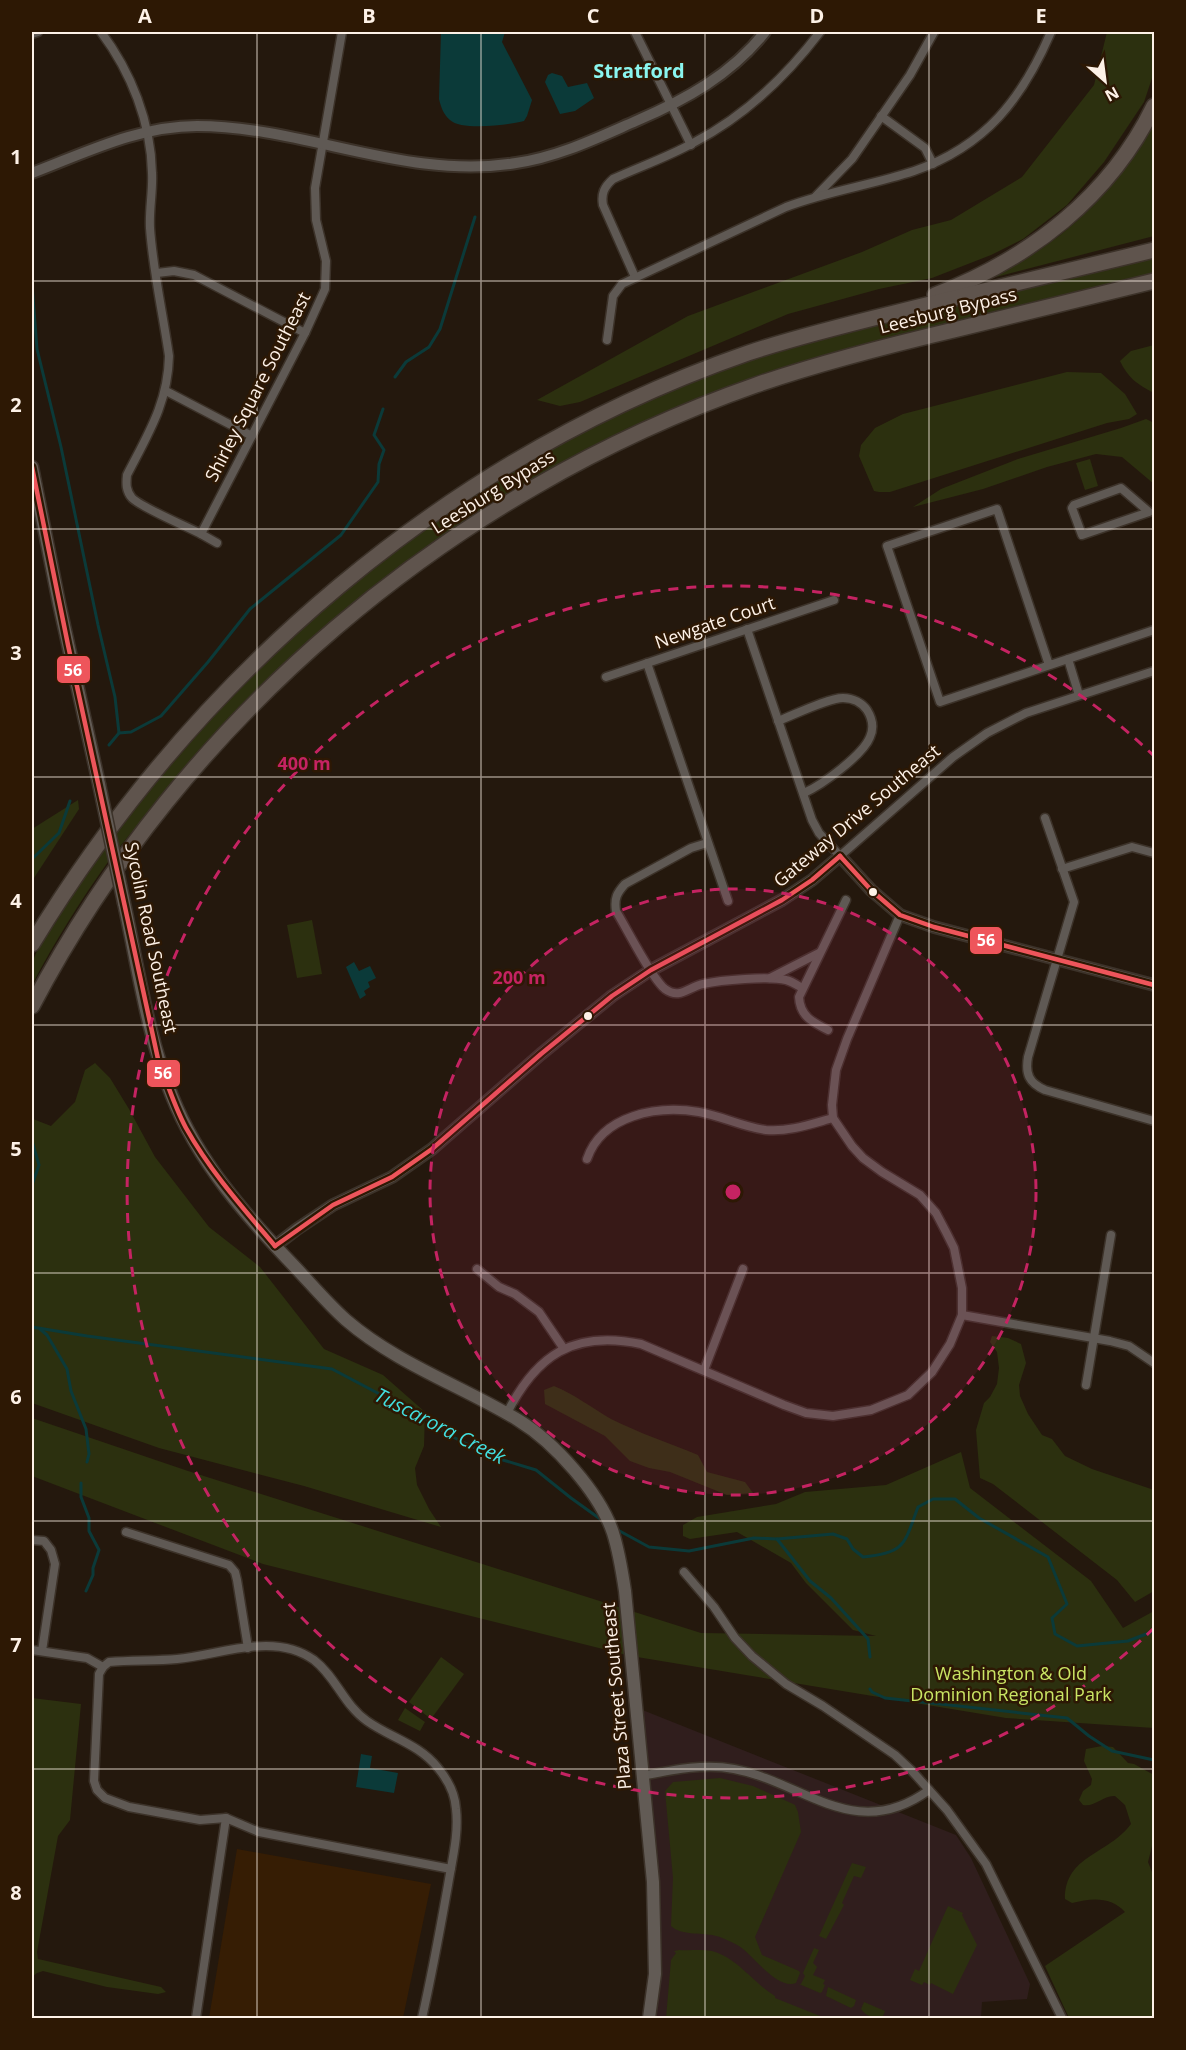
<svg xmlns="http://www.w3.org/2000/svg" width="1186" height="2050" font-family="'Open Sans',sans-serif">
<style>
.built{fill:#361d04}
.education{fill:#301e1d}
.green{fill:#2c300f}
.water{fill:#0b3a39}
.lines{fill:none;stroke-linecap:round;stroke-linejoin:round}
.stream{stroke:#0b3a39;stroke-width:3}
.minor-casing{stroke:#3c3229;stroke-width:11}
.tertiary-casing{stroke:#3c3229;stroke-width:14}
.secondary-casing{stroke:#3c3229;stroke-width:15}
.motorway-casing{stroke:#3c3229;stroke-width:18}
.minor{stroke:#5f5954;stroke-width:8}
.tertiary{stroke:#5f5954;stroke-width:10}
.secondary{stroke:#625b55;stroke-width:12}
.motorway{stroke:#5f544d;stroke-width:15}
.secondary-bridge-casing{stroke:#3c3229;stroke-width:15;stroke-linecap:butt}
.secondary-bridge{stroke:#625b55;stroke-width:12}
.bus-1-casing{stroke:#2d1804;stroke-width:9}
.bus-1{stroke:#ee555b;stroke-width:4.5}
.grid{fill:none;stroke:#fdf1e7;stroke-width:1.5;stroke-opacity:0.55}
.ring{fill:none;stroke:#c52362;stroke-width:3;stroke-dasharray:10 8}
.bus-dot{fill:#fdf1e7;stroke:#2d1804;stroke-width:2}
.labels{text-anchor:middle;stroke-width:5;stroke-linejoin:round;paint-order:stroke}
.street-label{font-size:18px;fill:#fdf1e7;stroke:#2d1804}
.park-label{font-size:18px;fill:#cae564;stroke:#2d1804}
.neighbourhood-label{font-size:20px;font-weight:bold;fill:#8af5ee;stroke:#2d1804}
.water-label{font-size:20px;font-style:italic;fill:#42dede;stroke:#2d1804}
.centre{fill:#c52362;stroke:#2d1804;stroke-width:3}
.ring-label{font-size:18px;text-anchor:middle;font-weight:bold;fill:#c52362;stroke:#2d1804;stroke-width:5;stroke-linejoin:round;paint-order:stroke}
.line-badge{stroke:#2d1804;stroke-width:2}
.badge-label{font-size:16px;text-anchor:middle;font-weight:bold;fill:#fff}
.neatline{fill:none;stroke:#fdf1e7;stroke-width:2}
.grid-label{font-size:20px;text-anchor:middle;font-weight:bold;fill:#fdf1e7}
</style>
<rect width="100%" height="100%" fill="#24180d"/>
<path class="built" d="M237 1849 431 1884 403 2018H209Z"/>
<path class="education" d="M635 1707 956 1835 971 1858 1030 1984 1027 1999 982 2002 981 2018H649L655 1974Z"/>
<g class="green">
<path d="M1107 32H1154V72L1144 102 1104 162 1067 205 1023 239 991 255 932 278 879 289 788 314 580 402 560 406 537 400 688 316 862 252 912 230 951 220 1022 177 1094 85Z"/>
<path d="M1154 120V236L992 278C1067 239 1115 194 1154 120Z"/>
<path d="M1154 256V273C1087 289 1020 305 953 322 865 343 778 366 694 400 546 460 406 552 288 660 258 688 231 722 204 752 171 788 137 823 108 862 80 901 54 943 32 985 32 976 30 966 34 958 39 945 48 933 56 922 80 881 108 844 137 807 293 608 501 449 740 363 799 342 861 328 922 313 1000 294 1077 275 1154 256Z"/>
<path d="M1154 345V393C1138 385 1128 378 1120 361L1131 351Z"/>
<path d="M1067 372 1101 373 1125 394 1137 414 1129 419 1107 423 890 492H879L874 491 859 456 861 445 875 428 903 414Z"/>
<path d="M1146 419 1154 423V484L1122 457 1096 454 1047 467 983 489 913 507 941 489 1018 459 1121 428Z"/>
<path d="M1090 459 1098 486 1085 490 1076 463Z"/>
<path d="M78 800 79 809 32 881V829Z"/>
<path d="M312 920 322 974 297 978 287 925Z"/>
<path d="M95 1063 110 1078 129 1109 155 1157 209 1227 260 1267 324 1349 383 1375 425 1412 424 1446 415 1468 417 1485 429 1509 441 1527 304 1486 159 1448 32 1403V1120L33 1119 51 1126 75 1102 85 1070Z"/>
<path d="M992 1336 1008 1338 1021 1344 1026 1363 1019 1385 1020 1396 1028 1414 1042 1435 1052 1439 1065 1456 1092 1469 1154 1490V1591L1135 1602 1117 1580 993 1484 980 1478 976 1430 984 1403 990 1397 997 1384 999 1368 997 1352 990 1342Z"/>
<path d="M554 1386C574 1394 592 1408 611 1419 639 1433 669 1443 698 1455L707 1472 745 1482 753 1493 727 1495 670 1472 649 1468 630 1461 605 1436 545 1404 544 1390Z"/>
<path d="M32 1418 188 1471 701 1633 876 1636 853 1630 806 1583 791 1563 737 1532 690 1539 683 1536V1525L697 1517 776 1504 805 1492 886 1485 961 1452 970 1488 1091 1581 1123 1628 1154 1611V1728L1006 1718 631 1656 263 1564 32 1476Z"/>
<path d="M441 1657 464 1674 431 1719 409 1702Z"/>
<path d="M32 1698 81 1704 70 1820 58 1836 37 1952 38 1959 161 1987 166 1992 158 1994 107 1987 43 1971 37 1973 32 1977Z"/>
<path d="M405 1708 425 1722 420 1731 398 1720Z"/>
<path d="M1102 1746 1113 1747 1128 1763 1134 1764 1154 1775V1838L1148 1862 1154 1877V2018H1069L1045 1966 1125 1912C1111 1896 1091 1898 1072 1903L1065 1899C1065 1855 1108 1855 1131 1824L1125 1805 1115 1796C1103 1795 1096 1807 1083 1805L1079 1800 1083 1791 1091 1785 1092 1779 1084 1761 1086 1749Z"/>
<path d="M720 1778 753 1786 791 1803 795 1805 798 1812 801 1832 755 1937 762 1955 799 1971 800 1973 796 1983C777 1990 754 1956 739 1946 730 1941 722 1937 712 1935 701 1933 680 1935 671 1926L673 1878 665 1791 673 1782Z"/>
<path d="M852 1863 866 1867 861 1878 854 1876 842 1903 844 1905 826 1939 819 1936Z"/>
<path d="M948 1906 963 1913 962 1915 977 1945 953 1994 931 1983 930 1985 924 1982 922 1985 910 1980 915 1969 919 1971Z"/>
<path d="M814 1948 819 1950 813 1963 817 1967 813 1975 825 1980 823 1984 825 1985 822 1992 820 1993 799 1984H801L805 1976 803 1973Z"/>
<path d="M679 1950C690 1951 701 1949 712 1951 738 1958 752 1982 775 1996V1998L825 2018H666L671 1960 676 1953 674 1951Z"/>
<path d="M828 1987 856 2000 854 2006 851 2008 826 1996Z"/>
<path d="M864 2002 885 2011 883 2016 888 2018C878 2019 867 2018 861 2009Z"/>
</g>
<g class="water">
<path d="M441 32H505L502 42 532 100 527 116 524 121C509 125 461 131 450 120 443 114 441 107 439 99Z"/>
<path d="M552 73 562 76 568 87 587 83 594 98 575 111 560 114 545 82 548 75Z"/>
<path d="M354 962 359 971 370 966 376 978 368 982 370 987 364 991 366 995 360 999 346 967Z"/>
<path d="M361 1754 372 1756 370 1768 398 1773 394 1793 356 1787Z"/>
</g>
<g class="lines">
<g class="stream">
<path d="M32 284 37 349 61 447 98 625 115 697 119 733"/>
<path d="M395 377 406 362 429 347 440 329 475 217"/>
<path d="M109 745 119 733 131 732 161 716 208 662 250 609 341 535 378 482 379 464 384 450 374 435 383 409"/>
<path d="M32 859 59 833 70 801"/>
<path d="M32 1141 39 1165 32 1185"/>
<path d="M32 1327 87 1336 332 1369 423 1417 447 1434 493 1457 536 1470 571 1498 603 1521"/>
<path d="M40 1329 47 1335 67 1369 71 1391 86 1429 89 1454 87 1462"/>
<path d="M81 1483V1497L89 1518V1531L99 1550 93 1568V1575L86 1591"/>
<path d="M616 1529 649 1547 689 1551 754 1538 777 1539 833 1534 847 1539 853 1549 863 1557C906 1553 904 1544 918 1507L933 1499H955L979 1518 1048 1557 1067 1604 1052 1618 1055 1634 1077 1646 1128 1641 1154 1631"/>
<path d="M777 1539 810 1581 831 1598 868 1639 870 1657"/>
<path d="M870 1689 872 1692 885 1698 1067 1718 1089 1736 1112 1751 1154 1760"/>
</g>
<g class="minor-casing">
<g id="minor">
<path d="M101 32C131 72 151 122 152 173 153 191 149 209 150 228 153 271 163 314 169 356 168 403 148 434 127 475 126 484 126 491 132 498 142 508 186 526 201 534L305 333 325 289 326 261 316 220 315 188 342 32"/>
<path d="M635 32 691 145"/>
<path d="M32 34 38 32"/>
<path d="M881 116 925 148 933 164"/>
<path d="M816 196 852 159 910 75 934 32"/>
<path d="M157 273 174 271 194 275 305 333"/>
<path d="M635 277 603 205C601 194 604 187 613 179 639 167 668 157 693 143 745 116 785 78 820 32"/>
<path d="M607 340 613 296 622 284 786 207C828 191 872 185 914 171 986 146 1022 99 1051 32"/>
<path d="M166 391 252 436"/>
<path d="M1121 488 1149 512 1082 535 1072 508 1074 505Z"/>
<path d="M201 534 217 543"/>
<path d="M747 629 812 820 819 833 840 856 953 757 987 733 1026 713 1154 671"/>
<path d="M1068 659 1079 695"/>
<path d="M647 663 728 901"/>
<path d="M1049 665 997 509 887 546 940 702 1154 630"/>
<path d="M606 677 834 600"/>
<path d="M778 721C794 715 828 698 843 698 853 698 862 703 867 710 872 718 874 728 870 737 863 755 822 785 804 793"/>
<path d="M1045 818 1074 902 1028 1057C1025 1074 1029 1083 1045 1090L1154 1121"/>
<path d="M707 843 691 848 625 884C617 893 614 898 616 911 626 927 652 979 665 989 680 1000 688 987 703 984 721 980 769 976 786 980 791 981 797 985 802 988"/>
<path d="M1062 869 1132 847 1154 853"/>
<path d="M770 978 819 953"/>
<path d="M828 1030C812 1022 800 1016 799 997L846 900"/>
<path d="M587 1159C602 1115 657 1105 699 1112 722 1116 742 1127 766 1130 789 1132 811 1124 833 1118"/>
<path d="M477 1269 499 1287 515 1294 539 1312 564 1349"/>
<path d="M962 1315 1110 1341 1129 1346 1154 1363"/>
<path d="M704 1370 743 1269"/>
<path d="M1086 1385 1111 1235"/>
<path d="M506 1415C536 1355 573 1330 641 1344L784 1405 806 1413 833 1416 871 1410 908 1395 932 1372 950 1344 962 1315V1288L954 1248 946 1232 936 1213 920 1195 882 1172 863 1158 852 1146 833 1118 832 1105 836 1070 847 1039 900 915"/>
<path d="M126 1532 229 1565 235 1572 237 1580 248 1648"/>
<path d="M32 1540 44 1541 51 1550 55 1564 42 1651"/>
<path d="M684 1572 714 1607 735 1638 752 1656 786 1684 823 1706 895 1755 912 1771 947 1810 986 1864 1062 2018"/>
<path d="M32 1650 87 1658 103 1667"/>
<path d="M642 1776C672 1770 704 1763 734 1769 804 1782 855 1844 929 1790"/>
<path d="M196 2018 226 1818"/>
<path d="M422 2018C432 1974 440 1930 448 1885 452 1860 459 1834 456 1809 455 1793 448 1780 438 1768 419 1744 391 1738 367 1721 344 1705 336 1677 314 1660 274 1631 221 1655 177 1659 155 1661 132 1660 109 1662L103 1667 99 1674 94 1781 97 1790 105 1798 129 1807 200 1820 226 1818 259 1832 451 1869"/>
</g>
</g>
<g class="tertiary-casing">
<g id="tertiary">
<path d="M32 173C85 153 138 126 197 126 304 126 408 181 516 163 558 157 597 138 636 121 685 100 731 75 765 32"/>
<path d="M275 1246 297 1229 333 1205 392 1177 432 1149 541 1054 612 996 651 970 782 900 812 880 840 856 871 890 900 915 934 927 1154 985"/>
</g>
</g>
<g class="secondary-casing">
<g id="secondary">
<path d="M32 467 59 603 99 784"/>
<path d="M124 903C138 967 147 1035 172 1096 198 1162 247 1217 296 1268 312 1285 328 1304 346 1320 397 1364 462 1386 518 1420 554 1442 600 1493 613 1533 619 1552 622 1571 625 1591L653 1882 655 1974 649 2018"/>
</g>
</g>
<g class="motorway-casing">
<g id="motorway">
<path d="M935 295C1029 259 1110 197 1154 106"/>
<path d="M32 944C196 674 448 457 748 353 796 337 845 325 894 313 981 291 1068 271 1154 250"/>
<path d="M32 1006C183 718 450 492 756 385 822 362 890 345 958 329 1023 313 1089 297 1154 281"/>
</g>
</g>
<use href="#minor" class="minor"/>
<use href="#tertiary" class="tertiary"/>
<use href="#secondary" class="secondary"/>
<use href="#motorway" class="motorway"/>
<g class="secondary-bridge-casing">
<path id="secondary-bridge" d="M99 784 124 903"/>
</g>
<use href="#secondary-bridge" class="secondary-bridge"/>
<g class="bus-1-casing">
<g id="bus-1">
<path d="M32 467 68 645 158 1059C167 1082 174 1106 186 1128 210 1171 243 1208 275 1246"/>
<path d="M840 856 871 890 900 915 934 927 1154 985"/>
<path d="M275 1246 333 1205 392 1177 432 1149 541 1054 612 996 651 970 782 900 812 880 840 856"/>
</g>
</g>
<use href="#bus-1" class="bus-1"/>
</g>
<path class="grid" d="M257 32V2018M481 32V2018M705 32V2018M929 32V2018M32 281H1154M32 529H1154M32 777H1154M32 1025H1154M32 1273H1154M32 1521H1154M32 1769H1154"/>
<circle cx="733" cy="1192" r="303" fill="#c52362" fill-opacity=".12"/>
<g class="ring">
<circle cx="733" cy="1192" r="303"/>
<path d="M1154 1628A606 606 0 1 1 1154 756"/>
</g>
<g class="bus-dot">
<circle cx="873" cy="892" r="5"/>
<circle cx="588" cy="1016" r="5"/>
</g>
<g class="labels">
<g class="street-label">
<text transform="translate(948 311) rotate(-14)" y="6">Leesburg Bypass</text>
<text transform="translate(258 387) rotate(-63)" y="6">Shirley Square Southeast</text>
<text transform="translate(493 492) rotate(-32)" y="6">Leesburg Bypass</text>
<text transform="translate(715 623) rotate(-19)" y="6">Newgate Court</text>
<text transform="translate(857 816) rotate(-40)" y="6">Gateway Drive Southeast</text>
<text transform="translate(151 938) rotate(78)" y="6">Sycolin Road Southeast</text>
<text transform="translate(617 1696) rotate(-95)" y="6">Plaza Street Southeast</text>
</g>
<g class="park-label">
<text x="1011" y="1680">Washington &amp; Old<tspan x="1011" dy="21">Dominion Regional Park</tspan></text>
</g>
<g class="neighbourhood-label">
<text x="639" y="78">Stratford</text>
</g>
<g class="water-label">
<text transform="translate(440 1426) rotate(27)" y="7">Tuscarora Creek</text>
</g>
</g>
<circle cx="733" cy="1192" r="9" class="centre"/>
<g class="ring-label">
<text x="304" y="770">400 m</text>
<text x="519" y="984">200 m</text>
</g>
<g class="line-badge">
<rect x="56" y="655" width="35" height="29" rx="6" fill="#ee555b"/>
<rect x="969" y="926" width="34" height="29" rx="6" fill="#ee555b"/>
<rect x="146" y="1059" width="35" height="29" rx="6" fill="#ee555b"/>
</g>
<g class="badge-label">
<text x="73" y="676">56</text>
<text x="986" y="946">56</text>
<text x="163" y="1079">56</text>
</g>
<rect width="1186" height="2050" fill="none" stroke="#2d1804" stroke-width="66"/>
<g transform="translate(1105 81) rotate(152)" stroke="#2d1804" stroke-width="4.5" paint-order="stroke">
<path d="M0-4.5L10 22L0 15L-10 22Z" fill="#fdf1e7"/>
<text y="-9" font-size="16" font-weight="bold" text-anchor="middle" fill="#fdf1e7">N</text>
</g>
<rect x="33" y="33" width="1120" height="1984" class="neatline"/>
<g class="grid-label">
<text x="145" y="23">A</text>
<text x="369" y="23">B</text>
<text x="593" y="23">C</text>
<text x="817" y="23">D</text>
<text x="1041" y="23">E</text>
<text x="16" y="164">1</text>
<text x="16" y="412">2</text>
<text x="16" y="660">3</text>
<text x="16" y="908">4</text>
<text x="16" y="1156">5</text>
<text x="16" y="1404">6</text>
<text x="16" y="1652">7</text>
<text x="16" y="1900">8</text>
</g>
</svg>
